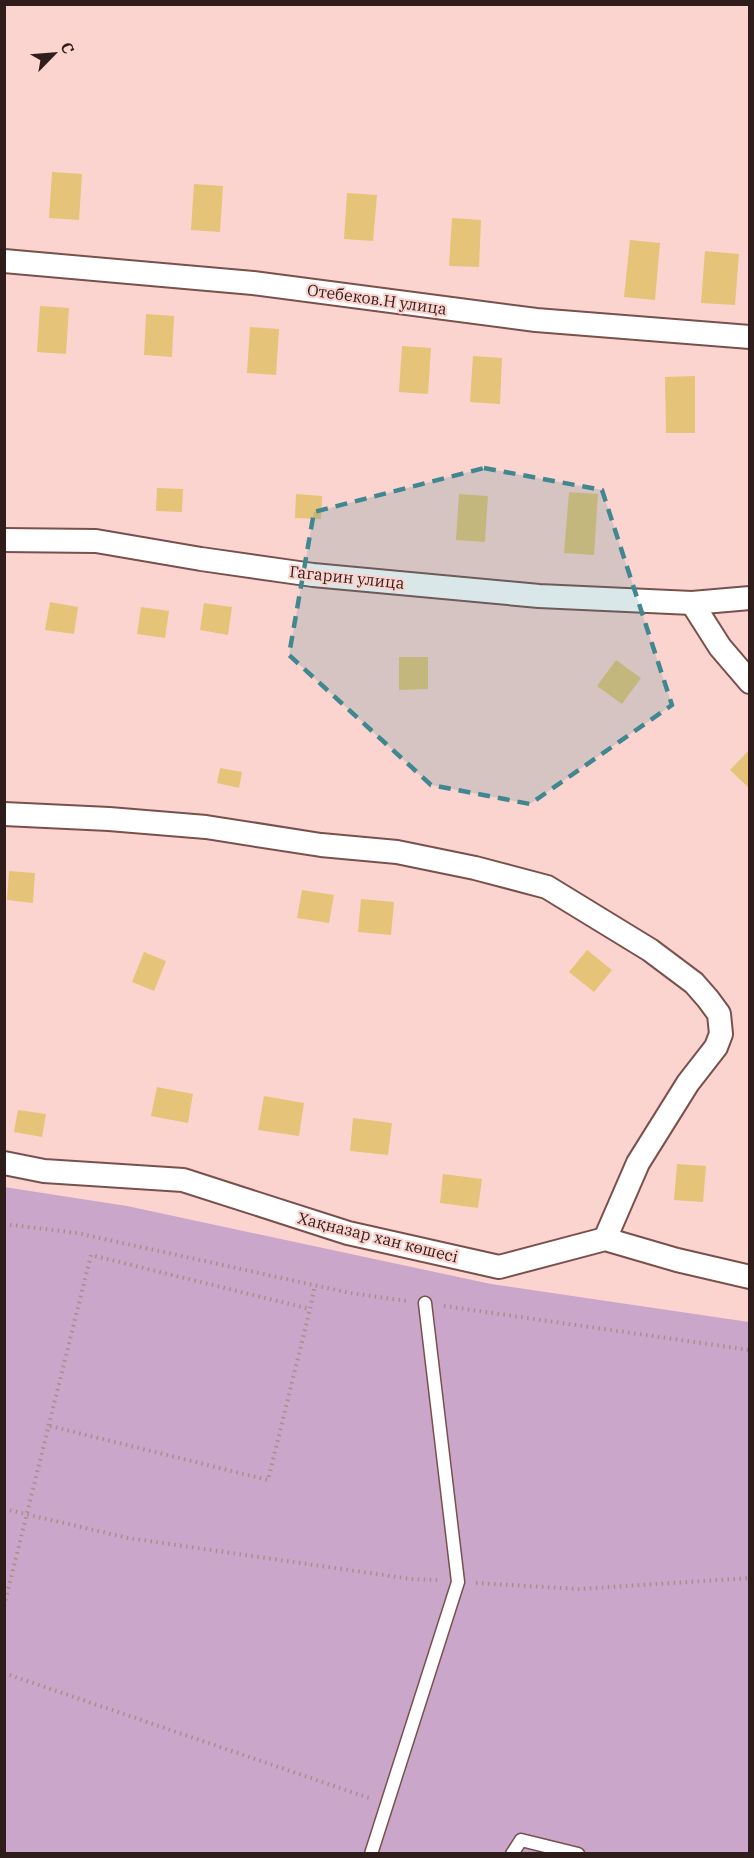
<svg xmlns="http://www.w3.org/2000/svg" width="754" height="1858" font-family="'IBM Plex Serif',serif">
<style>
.green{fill:#c9a6ca}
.building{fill:#e5c378}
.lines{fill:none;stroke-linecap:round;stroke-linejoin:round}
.service-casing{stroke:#79504c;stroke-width:15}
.minor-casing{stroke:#79504c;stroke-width:26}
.path{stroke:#ac8c89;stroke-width:4;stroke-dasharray:1.5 4.5;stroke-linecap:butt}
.service{stroke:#fff;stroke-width:12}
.minor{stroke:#fff;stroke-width:22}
.marked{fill:#40878f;fill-opacity:0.2;stroke:#40878f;stroke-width:4.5;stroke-dasharray:12 8;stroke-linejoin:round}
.labels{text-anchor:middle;stroke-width:4.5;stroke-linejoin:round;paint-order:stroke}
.street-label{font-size:16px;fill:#2f1d1b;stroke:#fcd4cf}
</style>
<rect width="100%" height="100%" fill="#fcd4cf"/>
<path class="green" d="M4 1187 127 1206 491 1284 749 1322V1853H5Z"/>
<g class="building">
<path d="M52 172 82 174 79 220 49 218Z"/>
<path d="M194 184 223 186 220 232 191 230Z"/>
<path d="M347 193 377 195 373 241 344 239Z"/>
<path d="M452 218 481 220 479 267 449 266Z"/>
<path d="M630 240 660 243 655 300 624 297Z"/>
<path d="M705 251 739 254 735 305 701 303Z"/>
<path d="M40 306 69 308 66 354 37 352Z"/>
<path d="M146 314 174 316 172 357 144 355Z"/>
<path d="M250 327 279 329 276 375 247 373Z"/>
<path d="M402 346 431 348 428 394 399 392Z"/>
<path d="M473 356 502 358 500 404 470 402Z"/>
<path d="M695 376V433H666L665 377Z"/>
<path d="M157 488 183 489 182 512 156 511Z"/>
<path d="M569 492 598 494 594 555 564 553Z"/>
<path d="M296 494 322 496 321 519 295 518Z"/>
<path d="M459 494 488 496 485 542 456 540Z"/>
<path d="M50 602 78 607 74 634 45 630Z"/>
<path d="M204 603 232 607 228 635 200 630Z"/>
<path d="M141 607 169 611 165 638 137 634Z"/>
<path d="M399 657H428V689L399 690Z"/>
<path d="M616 660 641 678 622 704 597 686Z"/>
<path d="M750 749V789L730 770Z"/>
<path d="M220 768 242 772 239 788 217 783Z"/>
<path d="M9 871 35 873 33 903 7 900Z"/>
<path d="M302 890 334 895 329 923 297 918Z"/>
<path d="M361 899 394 902 391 935 358 932Z"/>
<path d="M587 950 612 970 594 992 569 972Z"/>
<path d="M144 952 166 961 154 991 132 982Z"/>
<path d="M157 1087 193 1094 188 1123 151 1116Z"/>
<path d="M264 1096 304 1103 299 1136 258 1130Z"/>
<path d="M18 1110 46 1114 42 1137 14 1132Z"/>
<path d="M353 1118 392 1123 388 1155 350 1151Z"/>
<path d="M677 1164 706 1166 703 1202 674 1200Z"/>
<path d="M443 1174 482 1179 478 1208 440 1203Z"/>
</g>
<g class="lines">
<g class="service-casing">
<g id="service">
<path d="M371 1854 458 1582 425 1303"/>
<path d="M512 1854 521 1840 578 1854"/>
</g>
</g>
<g class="minor-casing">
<g id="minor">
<path d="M4 261 253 283 536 320 750 337"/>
<path d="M4 540 96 541 201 559 313 575 539 596 692 603 750 598"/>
<path d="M692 603 720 647 750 682"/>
<path d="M4 814 109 819 206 827 321 845 397 852 475 868 547 887 650 950 694 983 708 999 719 1014 721 1034 716 1047 688 1083 638 1163 605 1239"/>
<path d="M4 1163 44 1171 183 1180 348 1233 499 1267 605 1239 677 1260 750 1277"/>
</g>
</g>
<g class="path">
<path d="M4 1224 77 1233 350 1293 407 1301"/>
<path d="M444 1306 750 1350"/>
<path d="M50 1426 268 1480 310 1309"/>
<path d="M4 1509 128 1538 411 1579 438 1580"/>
<path d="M476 1583 579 1589 750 1578"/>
<path d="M4 1606 91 1255 310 1309 315 1285"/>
<path d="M4 1673 369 1798"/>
</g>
<use href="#service" class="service"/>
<use href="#minor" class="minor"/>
</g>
<path class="marked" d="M484 468 602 490 672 705 530 804 431 785 289 655 314 512Z"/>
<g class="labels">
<g class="street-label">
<text transform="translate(377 299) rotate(8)" y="6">Отебеков.Н улица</text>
<text transform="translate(347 577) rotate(6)" y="6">Гагарин улица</text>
<text transform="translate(378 1237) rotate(14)" y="6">Хақназар хан көшесі</text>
</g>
</g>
<rect width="754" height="1858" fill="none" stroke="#2f1d1b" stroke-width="12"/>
<g transform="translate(54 54) rotate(65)" stroke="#fcd4cf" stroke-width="4.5" paint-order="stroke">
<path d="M0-4.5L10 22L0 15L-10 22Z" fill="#2f1d1b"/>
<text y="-9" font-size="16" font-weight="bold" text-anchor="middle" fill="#2f1d1b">С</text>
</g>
</svg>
